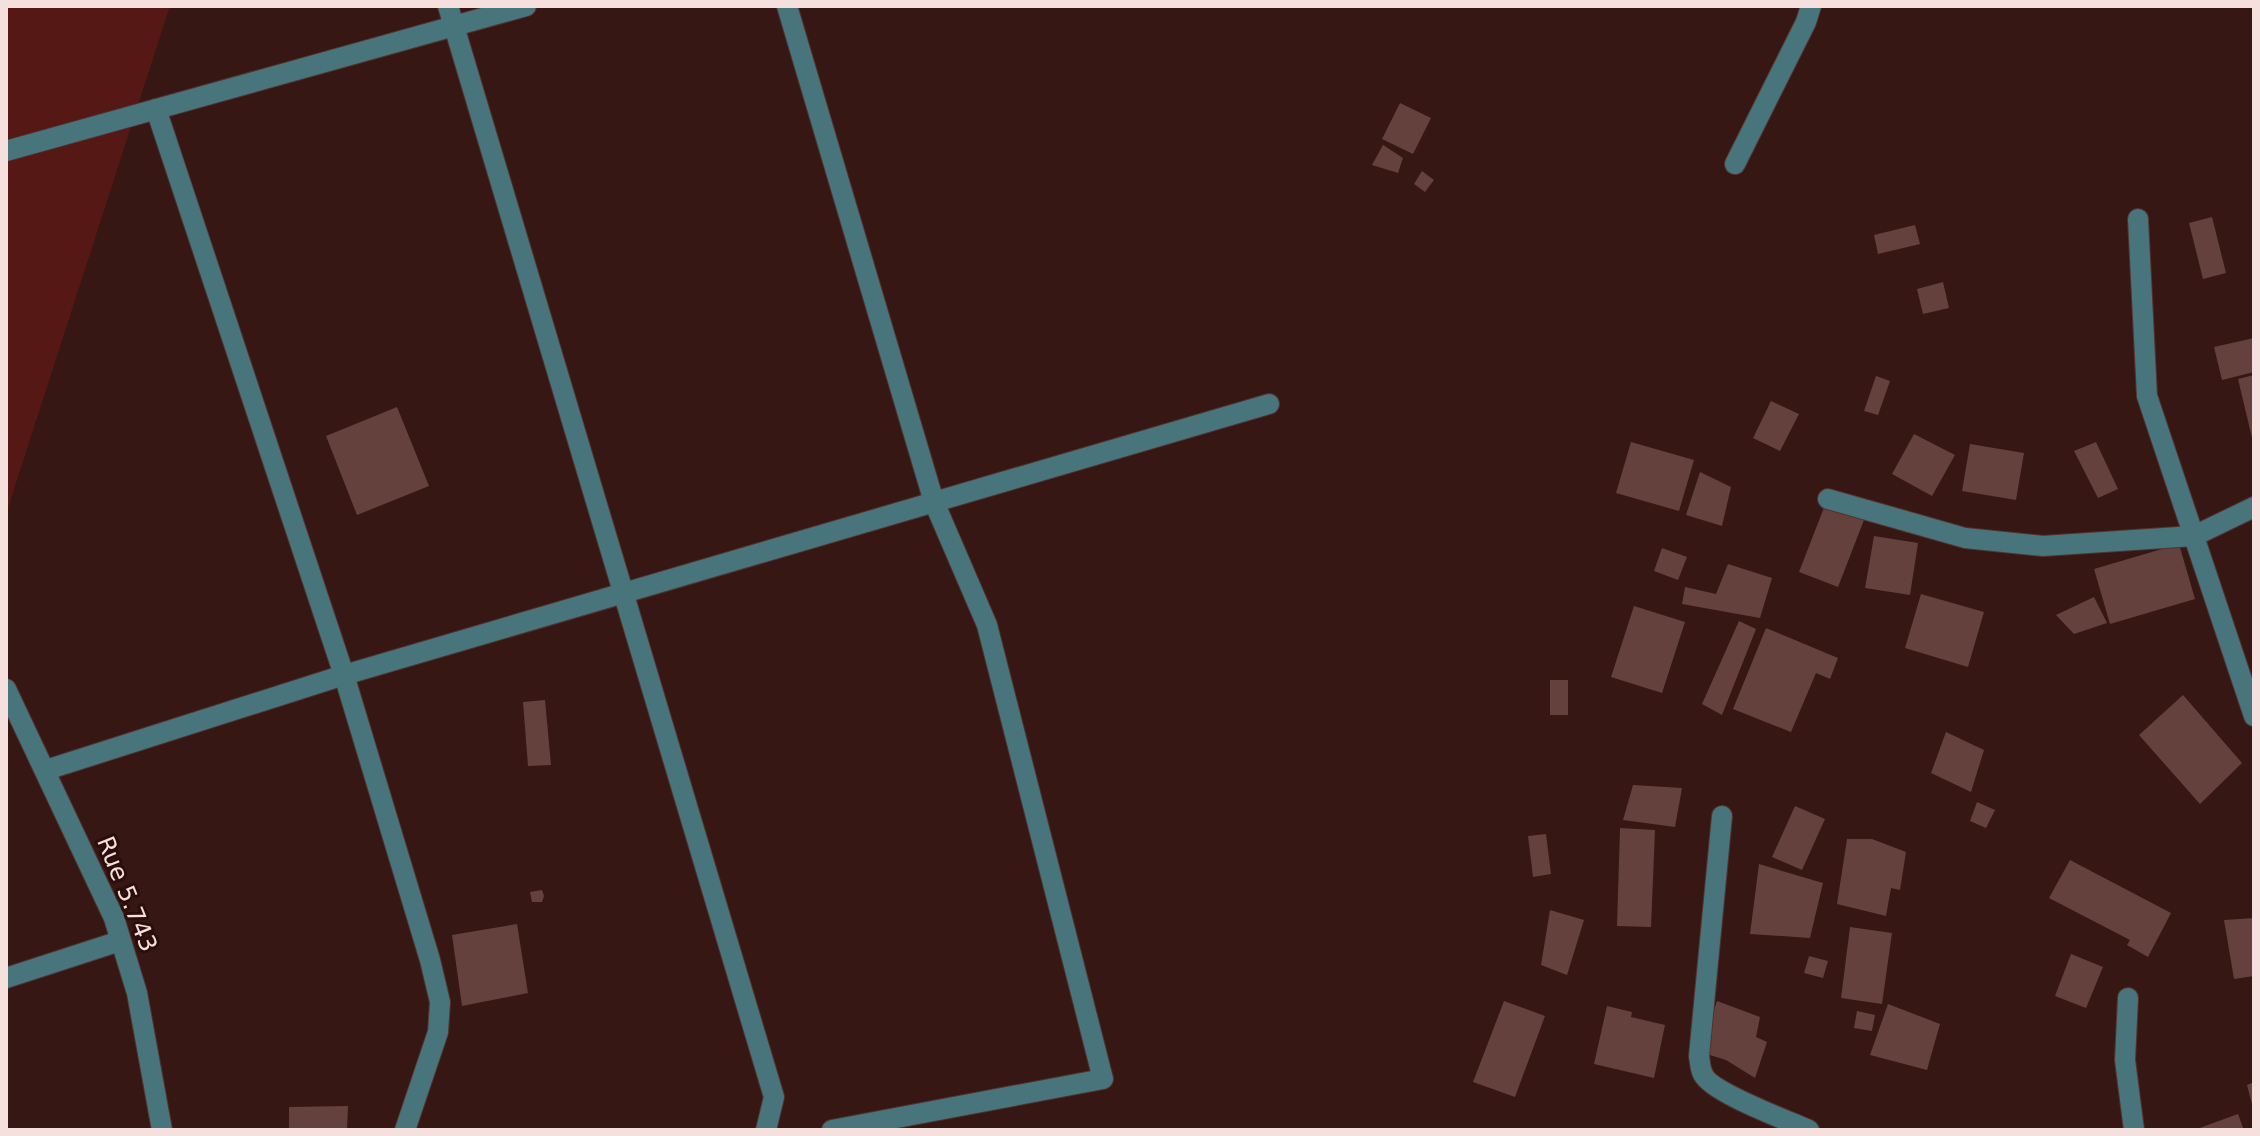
<svg xmlns="http://www.w3.org/2000/svg" width="2260" height="1136" font-family="'DejaVu Sans',sans-serif">
<style>
.green{fill:#551814}
.building{fill:#64413c}
.lines{fill:none;stroke-linecap:round;stroke-linejoin:round}
.minor-casing{stroke:#513330;stroke-width:22}
.minor{stroke:#48757c;stroke-width:20}
.labels{text-anchor:middle;stroke-width:6;stroke-linejoin:round;paint-order:stroke}
.street-label{font-size:24px;fill:#f6e0dd;stroke:#2b0e0b}
</style>
<rect width="100%" height="100%" fill="#361714"/>
<path class="green" d="M6 6H170L6 514Z"/>
<g class="building">
<path d="M1400 103 1431 118 1413 154 1382 139Z"/>
<path d="M1383 145 1403 158 1398 173 1372 165Z"/>
<path d="M1422 171 1434 180 1425 192 1414 184Z"/>
<path d="M2212 217 2226 273 2203 279 2189 223Z"/>
<path d="M1915 225 1920 244 1878 254 1874 235Z"/>
<path d="M1943 282 1949 308 1923 314 1917 289Z"/>
<path d="M2254 338V372L2222 380 2214 347Z"/>
<path d="M2254 375V442H2253L2238 379Z"/>
<path d="M1876 376 1890 381 1878 415 1864 411Z"/>
<path d="M1771 401 1799 414 1780 451 1753 438Z"/>
<path d="M397 407 429 486 357 515 326 436Z"/>
<path d="M1914 434 1955 455 1932 496 1892 474Z"/>
<path d="M1631 442 1694 460 1679 511 1616 493Z"/>
<path d="M2096 442 2118 489 2098 498 2074 451Z"/>
<path d="M1970 444 2024 453 2016 500 1962 491Z"/>
<path d="M1700 472 1731 487 1722 526 1686 515Z"/>
<path d="M1825 505 1864 520 1838 587 1799 572Z"/>
<path d="M1874 536 1918 543 1910 595 1865 588Z"/>
<path d="M2179 544 2195 599 2110 624 2094 569Z"/>
<path d="M1662 548 1687 557 1678 580 1654 571Z"/>
<path d="M1728 564 1772 578 1760 618 1682 604 1685 587 1716 594Z"/>
<path d="M1921 594 1984 612 1968 667 1905 648Z"/>
<path d="M2094 597 2107 623 2074 634 2056 615Z"/>
<path d="M1634 606 1685 622 1662 693 1611 677Z"/>
<path d="M1739 621 1756 629 1722 715 1702 704Z"/>
<path d="M1766 628 1838 658 1830 679 1816 673 1791 732 1733 709Z"/>
<rect x="1550" y="680" width="18" height="35"/>
<path d="M2183 695 2242 763 2200 804 2139 735Z"/>
<path d="M545 700 551 765 528 766 523 702Z"/>
<path d="M1946 732 1984 750 1971 792 1931 773Z"/>
<path d="M1633 785 1682 788 1675 827 1623 820Z"/>
<path d="M1977 802 1995 810 1986 828 1970 821Z"/>
<path d="M1795 806 1825 819 1802 870 1772 857Z"/>
<path d="M1620 828 1655 830 1651 927 1617 926Z"/>
<path d="M1546 834 1551 874 1533 877 1528 836Z"/>
<path d="M1847 839H1872L1906 852 1900 890 1891 888 1886 916 1837 904Z"/>
<path d="M2070 860 2171 913 2148 957 2127 945 2130 940 2049 898Z"/>
<path d="M1759 864 1823 883 1810 938 1750 934Z"/>
<path d="M542 890 544 896 542 902H532L530 892Z"/>
<path d="M1550 910 1584 920 1567 975 1541 965Z"/>
<path d="M2254 918V976L2234 979 2224 920Z"/>
<path d="M517 924 528 993 462 1006 452 935Z"/>
<path d="M1850 927 1892 933 1882 1004 1841 998Z"/>
<path d="M2071 954 2103 967 2086 1008 2055 996Z"/>
<path d="M1809 956 1828 961 1823 978 1804 973Z"/>
<path d="M1504 1001 1545 1016 1515 1097 1473 1082Z"/>
<path d="M1717 1001 1760 1017 1756 1037 1767 1042 1755 1078 1726 1060 1700 1052Z"/>
<path d="M1888 1004 1940 1024 1927 1070 1870 1055Z"/>
<path d="M1607 1006 1632 1012 1631 1017 1665 1025 1654 1078 1594 1064Z"/>
<path d="M1857 1011 1875 1015 1872 1031 1854 1028Z"/>
<path d="M2254 1082V1108H2253L2247 1085Z"/>
<path d="M348 1106 347 1130H289V1107Z"/>
<path d="M2238 1114 2244 1130H2194Z"/>
</g>
<g class="lines">
<g class="minor-casing">
<g id="minor">
<path d="M448 6 774 1097 766 1130"/>
<path d="M787 6 934 502 987 625 1103 1079 832 1130"/>
<path d="M156 109 344 675 430 960 440 1002 438 1032 405 1130"/>
<path d="M6 151 526 6"/>
<path d="M1735 164 1806 22 1811 6"/>
<path d="M2138 219 2147 396 2254 716"/>
<path d="M1828 499 1965 538 2043 546 2194 536 2254 507"/>
<path d="M6 689 114 918 137 993 162 1130"/>
<path d="M46 770 344 675 1269 404"/>
<path d="M1722 816 1699 1056C1700 1061 1700 1069 1703 1074 1710 1092 1789 1121 1809 1130"/>
<path d="M6 978 120 941"/>
<path d="M2128 998 2125 1060 2134 1130"/>
</g>
</g>
<use href="#minor" class="minor"/>
</g>
<g class="labels">
<g class="street-label">
<text transform="translate(127 894) rotate(68)" y="8">Rue 5.743</text>
</g>
</g>
<rect width="2260" height="1136" fill="none" stroke="#f6e0dd" stroke-width="16"/>
</svg>
